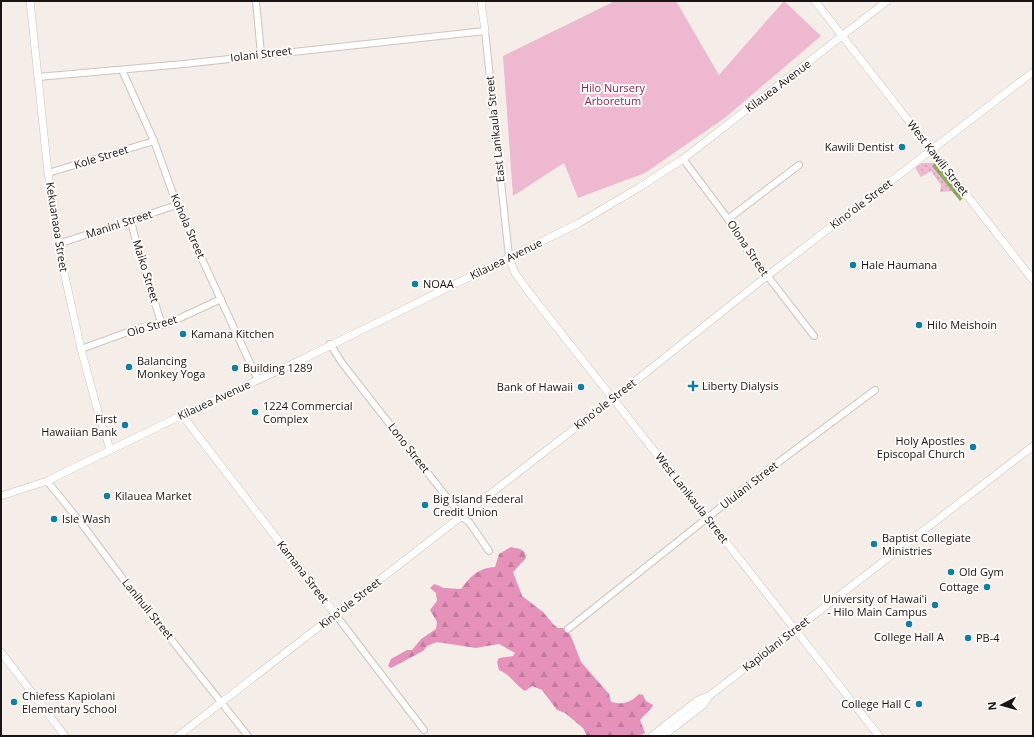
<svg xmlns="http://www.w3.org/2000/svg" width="1034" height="737" font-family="'Open Sans',sans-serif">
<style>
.grass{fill:url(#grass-dots)}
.forest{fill:url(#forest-firs)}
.garden{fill:#efb8d1}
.water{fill:url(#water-ripples)}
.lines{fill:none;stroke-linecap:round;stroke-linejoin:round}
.minor-casing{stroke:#ccc5c0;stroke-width:8}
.tertiary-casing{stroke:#ccc5c0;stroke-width:8}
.minor{stroke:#fff;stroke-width:6}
.tertiary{stroke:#fff;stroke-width:7}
.poi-dot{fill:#0d7ea6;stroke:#fefbf9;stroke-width:1.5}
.labels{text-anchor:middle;stroke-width:4;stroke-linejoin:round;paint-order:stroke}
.street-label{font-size:11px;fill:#181514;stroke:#fefbf9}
.park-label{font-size:11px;fill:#87275d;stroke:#fefbf9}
.poi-label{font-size:11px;fill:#181514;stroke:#fefbf9;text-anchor:start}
</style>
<defs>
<pattern id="grass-dots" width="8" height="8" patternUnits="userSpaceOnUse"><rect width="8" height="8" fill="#efb8d1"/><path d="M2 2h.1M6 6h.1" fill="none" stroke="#cc9db3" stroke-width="1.8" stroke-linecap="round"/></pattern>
<pattern id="forest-firs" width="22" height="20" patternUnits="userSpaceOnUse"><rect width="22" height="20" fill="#e591b9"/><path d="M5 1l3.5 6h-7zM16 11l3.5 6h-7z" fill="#c47c9e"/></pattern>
<pattern id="water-ripples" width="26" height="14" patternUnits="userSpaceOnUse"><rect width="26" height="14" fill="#8cad5d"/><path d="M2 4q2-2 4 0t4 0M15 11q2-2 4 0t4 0" fill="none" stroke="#718c4c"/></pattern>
</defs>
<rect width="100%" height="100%" fill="#f5ede8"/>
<path class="grass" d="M922 163H935L933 166 953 191 940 192 941 185 931 171 921 177 915 168Z"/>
<path class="forest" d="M511 547C519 549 525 548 526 558L513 572 522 596 543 612 553 624 558 628H563L570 634 581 662 609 694 611 702C623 705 630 703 639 694L643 695 646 701 653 705C651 711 644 714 640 720L645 733 638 736H587L583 728 565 713 557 710 542 690 532 686 525 691C515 685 510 674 499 670L497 662 499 658 513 656 515 653 499 644 476 648 437 642 427 646 423 651 391 668 388 666 391 659 407 650H412L421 639 436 629 437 622 430 610 437 601 436 593 430 588 434 584 444 588 461 589C471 576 478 568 495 567L499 554Z"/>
<path class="garden" d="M615 1H676L719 75 784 1 821 36 726 117 645 173 578 198 564 163 513 196 503 56Z"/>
<path class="water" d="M935 163 946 174 963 198 960 201 932 166Z"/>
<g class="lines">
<g class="minor-casing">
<g id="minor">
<path d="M256 1 261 54"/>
<path d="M122 70 154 141 177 205 258 380"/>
<path d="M38 77 184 64 485 31 509 257"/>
<path d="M683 159 728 219 745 247 814 336"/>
<path d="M48 173 154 141"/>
<path d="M728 219 799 165"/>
<path d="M131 221 138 250 161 322"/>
<path d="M61 243 177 205"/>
<path d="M330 344 342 363 463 518 469 522 489 551"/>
<path d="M81 349 136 329 161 322 162 325 167 324 221 299"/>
<path d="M47 481 82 524 123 579 248 736"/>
<path d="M335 614 424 730"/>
<path d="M568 629 756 479 875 390"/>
</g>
</g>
<g class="tertiary-casing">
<g id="tertiary">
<path d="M30 1 48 173 64 272 81 349 100 419 110 449"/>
<path d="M481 1 485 31"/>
<path d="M815 1 1033 280"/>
<path d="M509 257 515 273 528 291 879 736"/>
<path d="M182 415 335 614"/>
<path d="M1 496 47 481 182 415 301 360 579 223 640 187 683 159 887 1"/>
<path d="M1 652 65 736"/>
<path d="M178 736 614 398 767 276 1033 72"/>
<path d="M652 736 698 700 709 696 1033 446"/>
<path d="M663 736 703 705 709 696"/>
</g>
</g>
<use href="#minor" class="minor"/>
<use href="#tertiary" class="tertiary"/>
</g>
<g class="poi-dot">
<circle cx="902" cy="147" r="4"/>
<circle cx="853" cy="265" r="4"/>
<circle cx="415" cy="284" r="4"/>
<circle cx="919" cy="325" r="4"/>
<circle cx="183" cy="334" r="4"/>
<circle cx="129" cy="367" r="4"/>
<circle cx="235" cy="368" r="4"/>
<path d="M691 380h4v4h4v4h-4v4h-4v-4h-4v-4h4z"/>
<circle cx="581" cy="387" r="4"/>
<circle cx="255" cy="412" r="4"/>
<circle cx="125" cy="425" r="4"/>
<circle cx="973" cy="447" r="4"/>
<circle cx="107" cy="496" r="4"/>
<circle cx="425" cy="505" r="4"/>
<circle cx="54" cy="519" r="4"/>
<circle cx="874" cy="544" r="4"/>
<circle cx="951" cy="572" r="4"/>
<circle cx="987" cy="587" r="4"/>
<circle cx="935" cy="605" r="4"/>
<circle cx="909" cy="624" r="4"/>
<circle cx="968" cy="638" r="4"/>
<circle cx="14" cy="702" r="4"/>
<circle cx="919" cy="704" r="4"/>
</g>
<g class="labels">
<g class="street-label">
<text transform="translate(261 54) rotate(-7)" y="4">Iolani Street</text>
<text transform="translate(778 86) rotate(-37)" y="4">Kilauea Avenue</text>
<text transform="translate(495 129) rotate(-96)" y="4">East Lanikaula Street</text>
<text transform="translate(101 157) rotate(-17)" y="4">Kole Street</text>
<text transform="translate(938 158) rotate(52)" y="4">West Kawili Street</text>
<text transform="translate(861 204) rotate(-37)" y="4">Kinoʻole Street</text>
<text transform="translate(119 224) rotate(-18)" y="4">Manini Street</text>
<text transform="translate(188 226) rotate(66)" y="4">Kohola Street</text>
<text transform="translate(57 227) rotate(81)" y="4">Kekuanaoa Street</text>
<text transform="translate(748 248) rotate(56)" y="4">Olona Street</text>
<text transform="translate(506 259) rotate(-26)" y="4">Kilauea Avenue</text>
<text transform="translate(146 271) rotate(73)" y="4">Maiko Street</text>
<text transform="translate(152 326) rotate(-16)" y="4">Oio Street</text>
<text transform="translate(214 400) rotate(-25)" y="4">Kilauea Avenue</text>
<text transform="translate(605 404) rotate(-38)" y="4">Kinoʻole Street</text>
<text transform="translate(409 448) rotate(52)" y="4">Lono Street</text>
<text transform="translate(749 485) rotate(-38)" y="4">Ululani Street</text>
<text transform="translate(692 498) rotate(52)" y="4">West Lanikaula Street</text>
<text transform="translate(303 572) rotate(52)" y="4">Kamana Street</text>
<text transform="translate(350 603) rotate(-38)" y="4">Kinoʻole Street</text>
<text transform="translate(148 609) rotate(51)" y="4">Lanihuli Street</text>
<text transform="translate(776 644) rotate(-38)" y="4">Kapiolani Street</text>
</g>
<g class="park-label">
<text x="613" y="92">Hilo Nursery<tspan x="613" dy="13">Arboretum</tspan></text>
</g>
<g class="poi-label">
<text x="894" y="151" text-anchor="end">Kawili Dentist</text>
<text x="861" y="269">Hale Haumana</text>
<text x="423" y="288">NOAA</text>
<text x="927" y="329">Hilo Meishoin</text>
<text x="191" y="338">Kamana Kitchen</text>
<text x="137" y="365">Balancing<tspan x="137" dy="13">Monkey Yoga</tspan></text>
<text x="243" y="372">Building 1289</text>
<text x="702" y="390">Liberty Dialysis</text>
<text x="573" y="391" text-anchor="end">Bank of Hawaii</text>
<text x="263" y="410">1224 Commercial<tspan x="263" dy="13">Complex</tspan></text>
<text x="117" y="423" text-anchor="end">First<tspan x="117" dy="13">Hawaiian Bank</tspan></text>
<text x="965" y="445" text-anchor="end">Holy Apostles<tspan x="965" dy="13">Episcopal Church</tspan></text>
<text x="115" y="500">Kilauea Market</text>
<text x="433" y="503">Big Island Federal<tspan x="433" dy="13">Credit Union</tspan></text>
<text x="62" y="523">Isle Wash</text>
<text x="882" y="542">Baptist Collegiate<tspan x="882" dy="13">Ministries</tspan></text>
<text x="959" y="576">Old Gym</text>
<text x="979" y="591" text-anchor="end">Cottage</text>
<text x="927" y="603" text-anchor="end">University of Hawaiʻi<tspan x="927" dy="13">- Hilo Main Campus</tspan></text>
<text x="909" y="641" text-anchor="middle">College Hall A</text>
<text x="976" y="642">PB-4</text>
<text x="22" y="700">Chiefess Kapiolani<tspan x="22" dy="13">Elementary School</tspan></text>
<text x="911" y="708" text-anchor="end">College Hall C</text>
</g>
</g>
<rect width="1034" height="737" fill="none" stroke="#181514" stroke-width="4"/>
<g transform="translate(1002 705) rotate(264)" stroke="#fefbf9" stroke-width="3" paint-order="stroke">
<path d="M0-3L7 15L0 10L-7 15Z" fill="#181514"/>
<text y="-6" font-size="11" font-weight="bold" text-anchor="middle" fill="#181514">N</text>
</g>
</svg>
